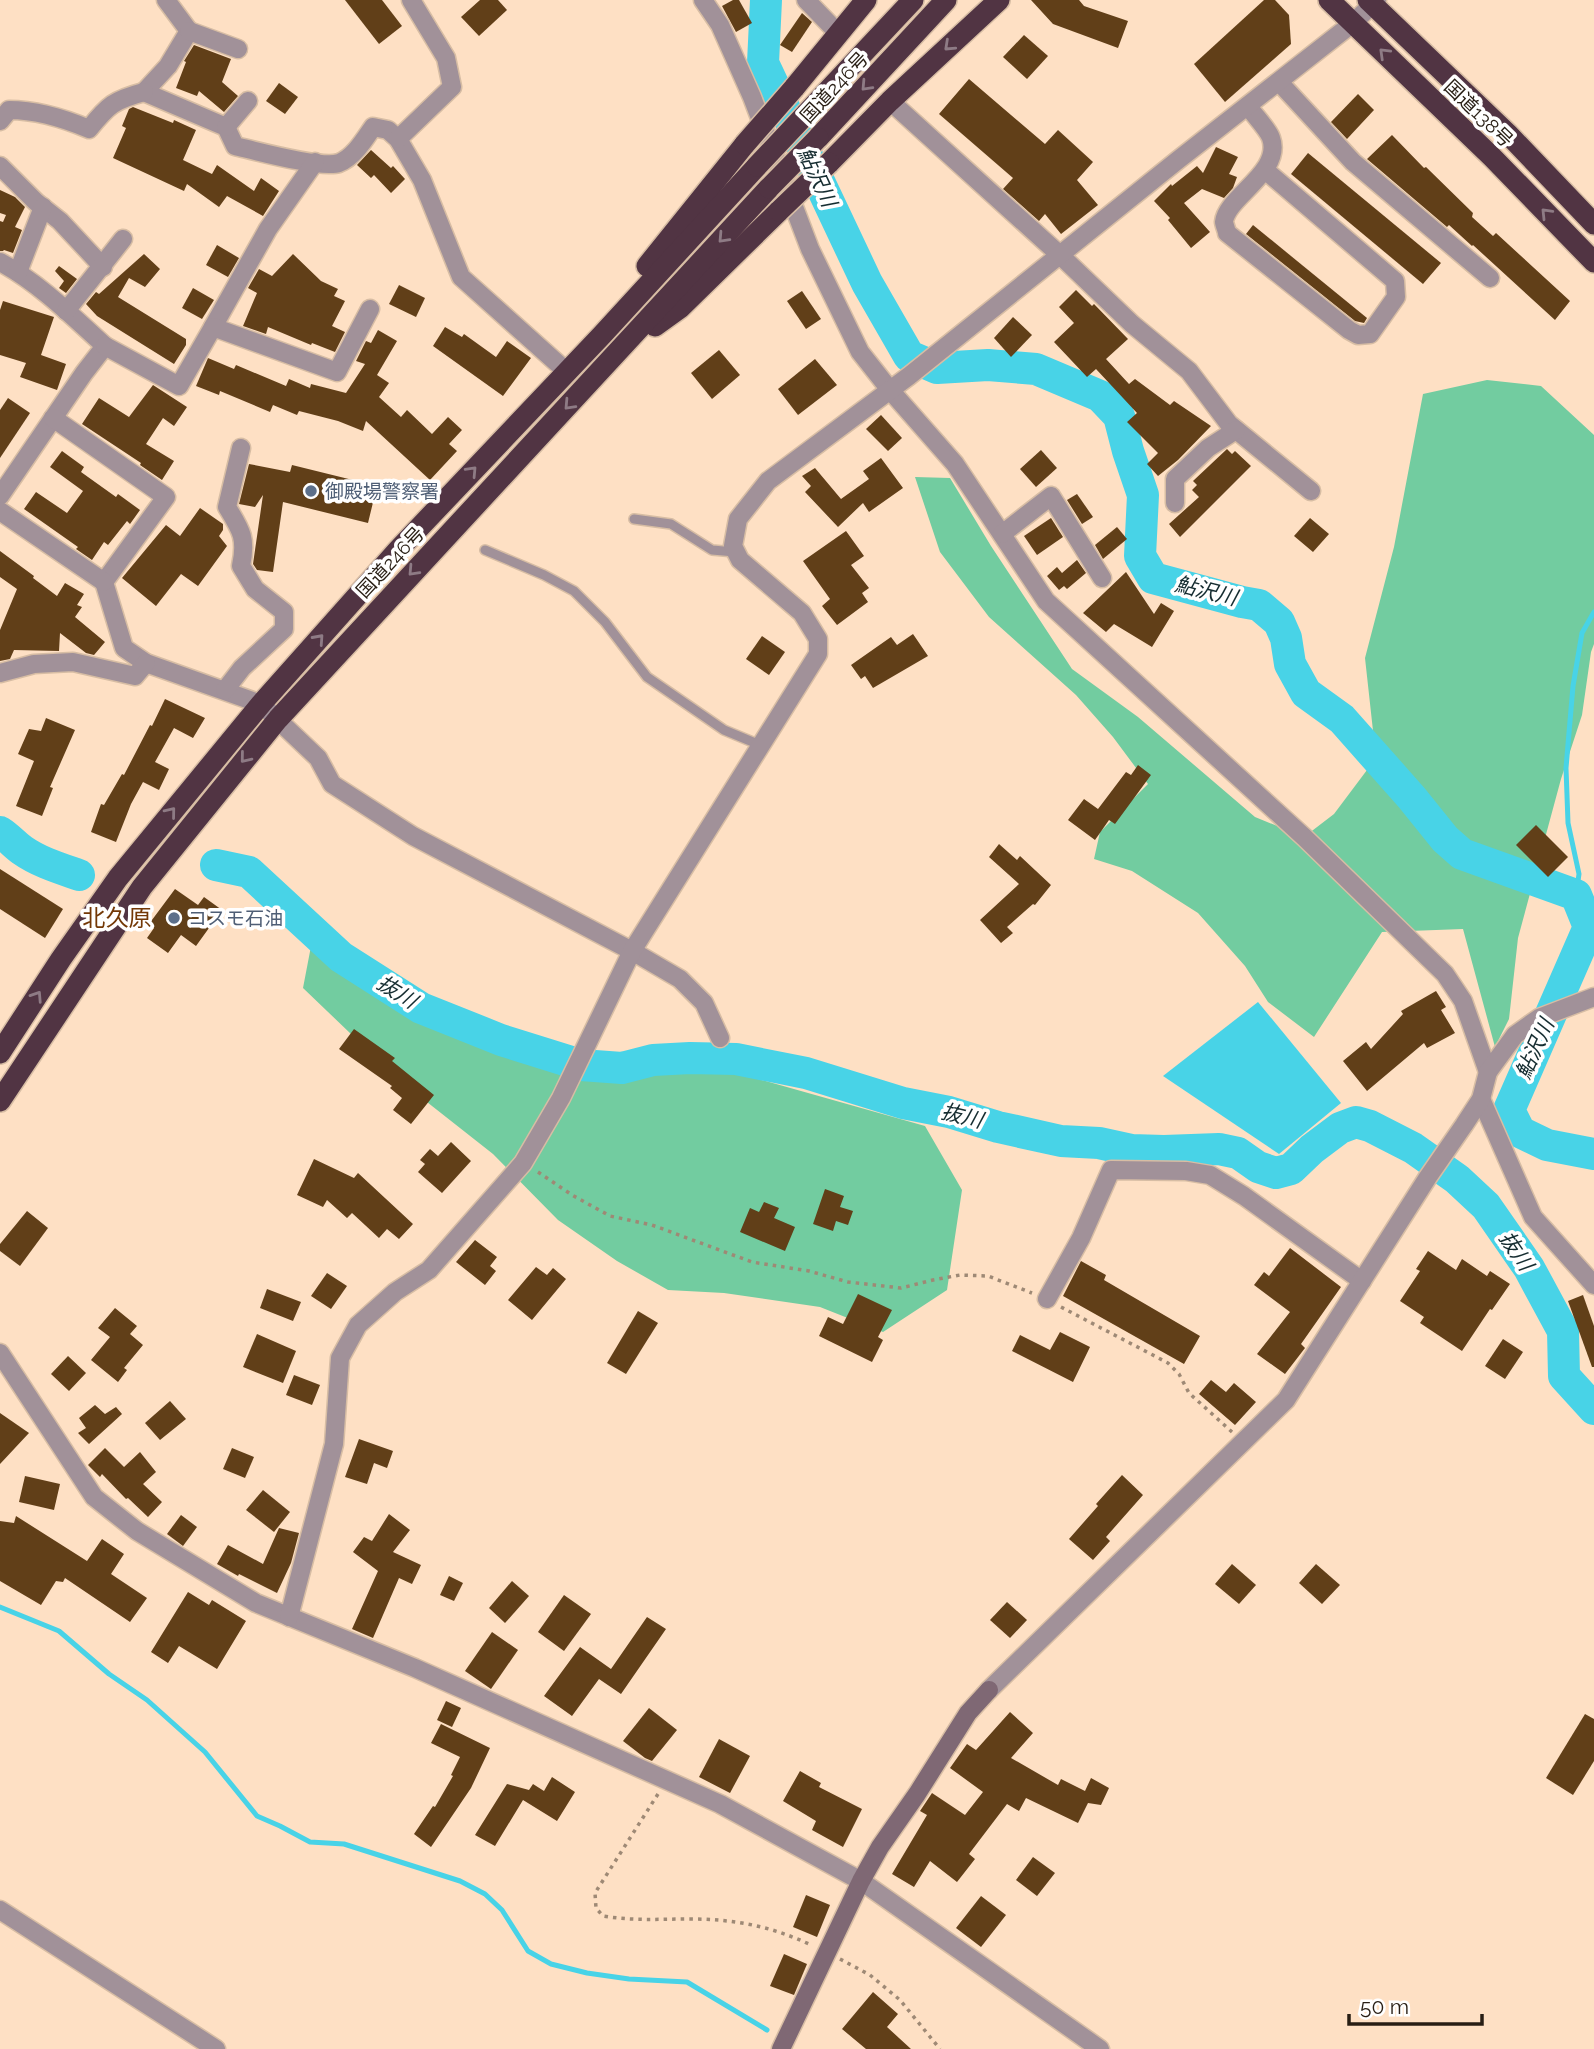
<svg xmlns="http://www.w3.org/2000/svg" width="1594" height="2049" font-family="Raleway,'Noto Sans JP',sans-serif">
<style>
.green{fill:#72cca0}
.water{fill:#48d3e7}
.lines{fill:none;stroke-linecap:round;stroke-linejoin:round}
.stream{stroke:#48d3e7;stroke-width:5}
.river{stroke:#48d3e7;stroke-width:32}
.building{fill:#613f18}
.lane-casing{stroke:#d7bda4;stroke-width:12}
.street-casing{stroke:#d7bda4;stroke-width:21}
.secondary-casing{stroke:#d7bda4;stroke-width:21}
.highway-casing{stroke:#d7bda4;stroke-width:24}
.path{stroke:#9e8975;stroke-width:3.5;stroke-dasharray:3.5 5;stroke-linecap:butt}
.lane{stroke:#a19199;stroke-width:9}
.street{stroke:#a19199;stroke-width:18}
.secondary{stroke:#7f6874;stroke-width:18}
.highway{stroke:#513443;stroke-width:21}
.highway-bridge-casing{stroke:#d7bda4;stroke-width:24;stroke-linecap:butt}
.highway-bridge{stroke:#513443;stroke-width:21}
.oneway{stroke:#8e7b85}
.service-dot{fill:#5c6f8a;stroke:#fff;stroke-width:2.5}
.labels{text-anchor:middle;stroke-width:7;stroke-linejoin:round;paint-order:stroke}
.street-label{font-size:19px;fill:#281e14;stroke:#fff}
.service-label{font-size:19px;fill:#4e5e75;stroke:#fff;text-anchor:start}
.water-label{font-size:21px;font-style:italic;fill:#162d31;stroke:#fff}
.quarter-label{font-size:23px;fill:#733806;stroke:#fff}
</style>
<rect width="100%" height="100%" fill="#fee0c4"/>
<g class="green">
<path d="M1487 380 1541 386 1594 435V644L1591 652 1582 715 1561 779 1518 938 1509 1019 1495 1047 1463 929 1382 932 1314 1037 1268 1002 1245 966 1198 913 1132 871 1094 859 1100 832 1148 784 1113 737 1076 695 989 617 940 552 915 477 950 478 991 546 1072 669 1138 717 1255 817 1304 837 1334 814 1376 758 1365 658 1394 547 1423 394Z"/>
<path d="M312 941 443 1030 614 1056 712 1066 925 1126 962 1190 947 1290 883 1332 820 1307 724 1293 668 1290 617 1261 558 1220 493 1154 399 1080 303 988Z"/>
</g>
<path class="water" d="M1258 1002 1341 1103 1279 1154 1163 1076Z"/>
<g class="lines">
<g class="stream">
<path d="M1576 895 1579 874 1568 823 1566 768 1573 686 1582 633 1594 612"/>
<path d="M0 1607 59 1631 109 1674 147 1700 205 1752 257 1816 280 1826 310 1842 344 1844 460 1881 485 1894 502 1910 528 1951 551 1964 587 1973 629 1979 687 1982 767 2030"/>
</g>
<g class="river">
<path d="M766 0 763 63 867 283 909 356 937 368 988 365 1036 369 1100 396 1119 416 1128 451 1143 495 1140 556 1153 578 1242 602 1259 605 1279 622 1286 638 1290 664 1306 693 1342 719 1412 798 1445 839 1462 854 1576 895 1589 927 1509 1110 1520 1132 1547 1145 1594 1154"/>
<path d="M0 832C8 837 14 844 22 850 39 862 59 868 79 875"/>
<path d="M216 865 249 872 341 957 421 1008 501 1040 581 1065 622 1068 653 1060 690 1058 736 1059 806 1073 903 1103 949 1112 998 1127 1061 1141 1099 1143 1131 1150 1164 1151 1219 1149 1238 1153 1258 1167 1276 1173 1291 1169 1312 1149 1340 1128 1356 1122 1370 1126 1413 1148 1457 1179 1486 1206 1529 1268 1563 1331 1564 1376 1594 1409"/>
</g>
</g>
<g class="building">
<path d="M345 0H382L402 26 379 44Z"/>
<path d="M480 0H498L507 10 479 36 461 17Z"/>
<path d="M733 0H739L752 23 736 32 722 6Z"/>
<path d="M1031 0H1079L1084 6 1128 21 1118 48 1053 24Z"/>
<path d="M1264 0H1275L1289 15 1291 44 1225 102 1194 64Z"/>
<path d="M802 13 812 22 792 52 780 45Z"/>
<path d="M1024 35 1048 56 1027 79 1003 57Z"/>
<path d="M194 45 231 59 222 82 238 96 224 112 199 91 197 96 176 88 186 62 184 61Z"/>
<path d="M969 79 1045 144 1058 130 1093 162 1077 180 1098 205 1061 234 1045 214 1039 221 1003 189 1013 178 939 114Z"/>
<path d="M279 83 298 97 285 114 266 101Z"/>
<path d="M1358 94 1374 110 1347 139 1331 122Z"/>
<path d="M133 107 173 123 174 120 196 130 183 160 212 174 217 165 254 191 261 178 279 191 263 216 227 196 219 207 187 184 184 191 113 158 126 128 122 126 129 109Z"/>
<path d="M1392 135 1424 168 1426 167 1473 213 1472 217 1493 236 1496 233 1570 301 1555 320 1473 245 1472 246 1449 225 1447 227 1367 159Z"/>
<path d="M1216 147 1238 157 1229 174 1237 177 1233 188 1224 198 1202 189 1184 203 1210 232 1191 248 1168 220 1170 218 1154 201 1171 184 1172 186 1197 166 1203 173Z"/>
<path d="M371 150 391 168 393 166 405 179 391 193 374 175 371 178 357 165Z"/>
<path d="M1308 153 1441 263 1423 284 1291 174Z"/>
<path d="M0 190 15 197 25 207 15 227 22 230 13 253 4 250 3 251H0V221L3 222 6 215 0 213Z"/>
<path d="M1253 225 1367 318 1364 323 1355 321 1246 234Z"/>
<path d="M217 245 239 258 228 277 206 265Z"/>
<path d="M144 254 160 269 145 287 129 278 118 297 186 339V345L174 364 97 316 86 304 96 292 99 294Z"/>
<path d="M293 254 321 281 338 289 334 296 345 301 332 326 345 332 335 352 312 343 311 345 268 327 266 334 243 326 257 293 248 288 259 269 272 276Z"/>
<path d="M59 266 77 279 66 293 59 288 64 281 55 271Z"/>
<path d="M399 285 425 298 416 317 389 304Z"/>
<path d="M193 288 214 300 202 319 182 308Z"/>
<path d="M1076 290 1092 306 1094 304 1128 339 1106 359 1129 384 1135 379 1170 405 1174 401 1211 426 1178 460 1158 476 1147 464 1158 453 1127 422 1137 413 1096 369 1087 377 1054 342 1074 323 1059 307Z"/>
<path d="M802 291 821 319 806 329 787 301Z"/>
<path d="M3 301 54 317 41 355 66 364 57 390 20 377 26 363 0 355V310Z"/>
<path d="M1013 317 1032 335 1011 357 994 338Z"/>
<path d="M445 327 462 337 464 334 496 357 507 341 531 358 503 396 433 346Z"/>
<path d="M378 330 397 341 377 375 389 383 379 397 401 417 407 410 432 434 448 417 462 430 449 444 457 451 430 480 366 421 363 431 338 421 299 411 297 415 273 405 270 412 220 391 219 395 196 386 208 358 234 369 236 365 286 386 289 379 310 388 311 384 346 393 365 364 356 361 366 341 371 343Z"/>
<path d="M719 350 740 375 712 399 691 373Z"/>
<path d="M815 359 837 385 798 415 778 389Z"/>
<path d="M153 385 187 407 174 426 163 418 146 444 174 461 162 480 140 465 141 463 82 424 99 398 129 417Z"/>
<path d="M8 398 30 413 0 458V410Z"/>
<path d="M881 415 902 438 888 451 866 429Z"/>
<path d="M1227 449 1232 454 1235 451 1251 466 1180 537 1169 524 1199 497 1192 490 1197 485 1193 481Z"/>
<path d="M1041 450 1057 468 1036 487 1020 469Z"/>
<path d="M62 451 84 467 81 472 116 497 118 494 140 510 130 524 127 521 108 545 104 542 92 560 76 549 78 547 24 509 36 492 67 513 83 491 50 467Z"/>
<path d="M881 458 903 488 869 512 863 503 838 527 805 492 811 486 802 476 815 468 841 499 869 479 863 471Z"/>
<path d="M249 464 290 472 292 465 377 486 368 523 283 502 273 572 257 570 253 564 263 495 255 507 239 504Z"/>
<path d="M1077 494 1093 517 1082 524 1067 500Z"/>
<path d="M200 508 223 524V530L219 536 227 546 198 586 181 574 156 606 122 578 166 525 180 536Z"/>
<path d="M1051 518 1063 537 1037 555 1024 536Z"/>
<path d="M1310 518 1329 534 1313 552 1294 536Z"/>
<path d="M1117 527 1127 539 1103 559 1095 545Z"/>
<path d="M846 531 864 556 851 565 869 588 862 593 868 602 837 625 822 606 830 599 803 561Z"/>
<path d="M0 551 34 576 33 578 57 596 65 583 84 594 77 605 82 607 75 617 105 642 94 655 86 653 60 633 59 651 14 650 10 659 0 661V630L17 589 0 577Z"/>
<path d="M1077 560 1086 573 1067 589 1064 586 1059 590 1047 576 1057 567 1062 573Z"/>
<path d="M1126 572 1154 614 1161 603 1174 611 1152 647 1114 624 1106 632 1083 613Z"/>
<path d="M913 634 928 656 873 688 865 676 861 679 851 665 891 637 897 645Z"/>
<path d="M762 636 785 652 769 675 746 659Z"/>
<path d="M165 699 205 718 193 738 174 728 155 762 169 769 159 790 143 782 131 804 116 842 91 832 101 804 104 805 122 774 124 775 150 725 152 726Z"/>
<path d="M46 718 75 730 50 787 53 788 42 816 16 806 34 761 18 754 29 729 41 731Z"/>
<path d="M1138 765 1151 775 1115 824 1109 820 1095 840 1068 820 1084 799 1098 809 1126 772 1131 775Z"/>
<path d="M1536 825 1568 857 1548 877 1516 845Z"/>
<path d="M999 844 1017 860 1020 856 1051 885 1035 905 1033 904 1007 927 1013 933 1001 943 980 920 1019 884 989 857Z"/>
<path d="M0 869 63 909 45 938 0 909Z"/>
<path d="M175 889 198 905 204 897 222 910 196 946 181 935 168 953 147 938 154 928 149 924Z"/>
<path d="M1436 991 1446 1007 1441 1010 1455 1033 1427 1048 1424 1043 1367 1091 1343 1061 1366 1042 1371 1049 1403 1014 1401 1011Z"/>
<path d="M354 1029 395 1058 392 1061 434 1095 411 1124 393 1110 402 1098 390 1088 392 1086 339 1049Z"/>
<path d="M451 1142 471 1161 442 1193 418 1172 425 1164 420 1160 430 1149 438 1156Z"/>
<path d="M314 1159 354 1178 358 1173 413 1224 399 1239 387 1229 379 1238 352 1213 347 1218 327 1200 323 1207 297 1195Z"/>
<path d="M825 1189 844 1196 840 1207 853 1211 848 1225 836 1221 833 1231 813 1224Z"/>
<path d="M764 1202 779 1208 774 1218 795 1227 785 1251 740 1232 750 1208 759 1212Z"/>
<path d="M27 1211 48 1228 20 1266 0 1251V1244Z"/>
<path d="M475 1240 497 1257 490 1266 496 1271 485 1285 456 1262Z"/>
<path d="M1290 1248 1341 1287 1301 1344 1305 1348 1285 1374 1257 1354 1290 1312 1254 1285 1264 1272 1269 1276Z"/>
<path d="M1428 1251 1456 1270 1462 1259 1487 1276 1490 1271 1510 1284 1492 1310 1490 1309 1462 1351 1420 1323 1424 1317 1400 1301 1420 1271 1416 1269Z"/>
<path d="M1081 1261 1106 1275 1104 1280 1200 1336 1184 1364 1063 1296Z"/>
<path d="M536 1267 547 1275 553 1268 566 1279 532 1320 508 1300Z"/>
<path d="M327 1273 347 1286 331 1309 311 1296Z"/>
<path d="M267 1289 301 1302 293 1321 260 1308Z"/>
<path d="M858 1294 892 1310 878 1337 883 1340 872 1362 819 1336 828 1317 843 1324Z"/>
<path d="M1583 1295 1594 1326V1367H1592L1568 1301Z"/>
<path d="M115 1308 137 1326 130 1334 143 1345 124 1368 127 1370 118 1382 91 1360 110 1337 98 1328Z"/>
<path d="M638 1311 658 1323 626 1374 607 1363Z"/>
<path d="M1060 1332 1090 1347 1073 1382 1012 1351 1020 1335 1050 1350Z"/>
<path d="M257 1334 296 1351 283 1383 243 1367Z"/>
<path d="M1503 1339 1523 1352 1505 1379 1485 1366Z"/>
<path d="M68 1356 86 1373 69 1391 51 1374Z"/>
<path d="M294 1375 320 1385 312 1405 286 1395Z"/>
<path d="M1211 1380 1226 1392 1234 1383 1256 1402 1235 1425 1199 1394Z"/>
<path d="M170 1401 186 1419 160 1440 145 1423Z"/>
<path d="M95 1405 105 1414 116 1407 122 1414 89 1444 78 1433 86 1428 79 1418Z"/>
<path d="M0 1413 29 1433 0 1464Z"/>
<path d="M359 1439 393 1451 387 1468 374 1463 367 1484 345 1477Z"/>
<path d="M105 1448 124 1467 140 1452 156 1472 143 1484 162 1502 148 1517 128 1498 126 1499 102 1474 100 1477 88 1465Z"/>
<path d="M232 1448 254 1457 245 1478 223 1469Z"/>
<path d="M1122 1475 1143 1495 1106 1537 1110 1541 1093 1560 1069 1539 1098 1506 1096 1504Z"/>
<path d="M25 1476 60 1484 54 1510 19 1502Z"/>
<path d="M263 1490 290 1512 274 1532 246 1510Z"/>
<path d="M389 1514 410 1530 393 1552 421 1565 412 1584 399 1578 373 1638 352 1629 378 1571 353 1552 364 1537 372 1541Z"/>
<path d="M181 1515 197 1527 183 1546 167 1534Z"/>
<path d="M16 1516 87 1561 102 1539 124 1554 111 1574 147 1598 130 1622 65 1578 63 1582 56 1581 41 1605 0 1581V1521L14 1523Z"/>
<path d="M279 1528 299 1533 291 1563 277 1593 239 1574 238 1576 217 1564 228 1545 263 1564Z"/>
<path d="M1232 1564 1256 1585 1239 1604 1215 1584Z"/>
<path d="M1316 1564 1340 1585 1322 1604 1299 1583Z"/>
<path d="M449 1576 463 1583 454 1601 440 1595Z"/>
<path d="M512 1581 529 1596 505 1623 489 1608Z"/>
<path d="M188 1592 209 1605 212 1600 246 1621 217 1669 179 1646 168 1663 151 1652Z"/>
<path d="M564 1595 591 1614 564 1651 538 1632Z"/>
<path d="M1007 1602 1027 1620 1010 1638 990 1620Z"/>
<path d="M647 1617 666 1629 621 1694 599 1679 572 1716 544 1696 580 1647 611 1669Z"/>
<path d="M492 1632 518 1650 491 1689 465 1671Z"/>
<path d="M446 1701 461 1708 452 1727 437 1720Z"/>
<path d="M649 1708 677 1730 652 1761 645 1758 623 1741Z"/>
<path d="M1010 1712 1033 1733 1011 1758 1058 1785 1061 1779 1085 1791 1091 1778 1109 1788 1101 1805 1088 1803 1078 1823 1026 1798 1019 1811 1007 1804 969 1854 975 1859 957 1882 930 1861 914 1887 892 1874 927 1815 920 1811 932 1793 965 1815 983 1792 950 1768 967 1744 976 1750Z"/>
<path d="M1585 1714 1594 1719V1761L1573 1795 1546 1778Z"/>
<path d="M441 1724 490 1748 471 1788 431 1847 414 1834 433 1806 435 1807 453 1776 451 1775 460 1757 431 1743Z"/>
<path d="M719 1739 750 1756 730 1793 699 1777Z"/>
<path d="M800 1771 821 1783 819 1787 862 1809 843 1847 812 1830 816 1821 783 1801Z"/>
<path d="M552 1777 575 1792 557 1821 523 1800 495 1846 475 1835 507 1784 529 1790 533 1784 544 1791Z"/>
<path d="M1033 1857 1055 1873 1037 1896 1016 1880Z"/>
<path d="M806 1895 830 1905 817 1937 793 1927Z"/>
<path d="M981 1896 1006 1915 981 1947 956 1928Z"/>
<path d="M784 1954 807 1964 794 1995 770 1986Z"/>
<path d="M873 1992 898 2014 887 2027 911 2049H866L842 2029Z"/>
</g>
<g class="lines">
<g class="lane-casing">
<g id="lane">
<path d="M634 519 671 524 712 550 735 552"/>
<path d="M485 550 544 575 574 591 605 622 647 677 724 730 760 745"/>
</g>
</g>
<g class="street-casing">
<g id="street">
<path d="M166 0 189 31 168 66 144 92 226 127 235 146C256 151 322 169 339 163 354 157 364 140 373 127L388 130 398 139 422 180 461 277 566 371"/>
<path d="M703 0 720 25 752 97 810 249 860 352 890 390 955 464 1046 601 1304 837 1445 974 1463 1001 1488 1072"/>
<path d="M806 0 838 33"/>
<path d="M189 31 238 49"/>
<path d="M1279 82 1353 162 1490 278"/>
<path d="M890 101 1061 256 1132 324 1189 371 1229 424 1311 491"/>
<path d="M1248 106C1253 114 1268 129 1271 138 1283 172 1226 197 1224 222 1224 224 1227 231 1227 233L1349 330 1358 335 1370 334 1396 297 1395 281 1265 170"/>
<path d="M0 121 9 110C37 110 63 118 89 129 108 105 114 100 144 92"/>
<path d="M226 127 248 101"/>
<path d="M398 139 452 87 446 58 411 0"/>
<path d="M0 166 36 202 60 221 103 267"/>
<path d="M0 262C39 283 72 316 105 346L84 373 0 496"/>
<path d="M18 272 43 207"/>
<path d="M66 311 123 239"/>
<path d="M213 327 268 229 315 162"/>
<path d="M105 346 179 386 213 327 337 372 370 309"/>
<path d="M53 418 166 497 104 582 124 648 146 663 261 704 318 758 332 784 413 836 632 951 680 979 704 1003 720 1038"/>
<path d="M1175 503V479L1208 448 1236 430"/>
<path d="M0 511 104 582"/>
<path d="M1002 534 1051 496 1102 578"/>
<path d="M0 673 34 664 73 662 135 676 146 663"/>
<path d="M225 690 242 668 284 629V612L255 589 241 566C247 538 241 530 227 507L241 448"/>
<path d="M1481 1099 1533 1217 1594 1285"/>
<path d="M1047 1299 1081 1238 1111 1170 1186 1171 1210 1175 1244 1196 1362 1281"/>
<path d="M0 1353 94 1497 137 1531 256 1603 415 1668 720 1804 861 1881 1100 2049"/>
<path d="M289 1617 334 1444 340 1358 358 1325 395 1292 429 1270 523 1163 561 1098 632 951 818 654V639L802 613 740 560 733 546 738 519 768 481 909 376 1178 160 1353 23 1377 0"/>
<path d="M989 1690 1286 1400 1428 1177 1464 1125 1481 1099 1488 1072 1515 1035 1539 1018 1594 997"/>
<path d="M0 1910 216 2049"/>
</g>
</g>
<g class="secondary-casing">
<path id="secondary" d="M781 2049 861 1881 880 1847 917 1794 968 1713 989 1690"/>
</g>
<g class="highway-casing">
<g id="highway">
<path d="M1329 0 1492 157 1594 262"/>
<path d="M1368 0 1508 134 1594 224"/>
<path d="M794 88 866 0"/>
<path d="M806 114 913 0"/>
<path d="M818 138 946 0"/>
<path d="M829 163 890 101 999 0"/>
<path d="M647 266 745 144"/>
<path d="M655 326 680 308 779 211"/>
<path d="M0 1053 61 959 118 878 261 704 398 550 602 335 757 166"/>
<path d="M0 1101 142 887 278 719 769 188"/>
</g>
</g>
<g class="path">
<path d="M538 1172 572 1195 610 1216 652 1225 752 1262 809 1271 848 1282 901 1288 933 1280 960 1275 988 1276 1032 1293"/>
<path d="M1061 1307 1168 1363 1179 1374 1189 1393 1232 1432"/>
<path d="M658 1794 595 1893 596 1908 603 1916C632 1921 660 1919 690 1919 734 1919 771 1926 811 1945"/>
<path d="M840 1959 870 1975 900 2000 940 2049"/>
</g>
<use href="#lane" class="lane"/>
<use href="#street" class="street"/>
<use href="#secondary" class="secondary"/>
<use href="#highway" class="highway"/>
<g class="highway-bridge-casing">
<g id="highway-bridge">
<path d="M745 144 794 88"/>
<path d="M757 166 806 114"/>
<path d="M769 188 818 138"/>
<path d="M779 211 829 163"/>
</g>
</g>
<use href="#highway-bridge" class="highway-bridge"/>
</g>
<defs><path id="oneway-chevron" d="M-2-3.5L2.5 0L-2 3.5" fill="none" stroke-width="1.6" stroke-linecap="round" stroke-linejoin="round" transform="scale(1.75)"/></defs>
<g class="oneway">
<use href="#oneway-chevron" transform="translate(949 46) rotate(137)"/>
<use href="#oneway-chevron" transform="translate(1384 53) rotate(-136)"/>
<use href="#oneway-chevron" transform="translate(866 86) rotate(133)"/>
<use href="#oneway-chevron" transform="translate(1546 213) rotate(-134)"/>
<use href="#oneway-chevron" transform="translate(723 238) rotate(133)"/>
<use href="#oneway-chevron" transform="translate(569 405) rotate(133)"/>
<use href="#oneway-chevron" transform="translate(472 471) rotate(-47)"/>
<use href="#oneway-chevron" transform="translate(413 571) rotate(133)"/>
<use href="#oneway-chevron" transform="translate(319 639) rotate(-48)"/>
<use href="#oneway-chevron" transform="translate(245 758) rotate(129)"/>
<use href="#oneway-chevron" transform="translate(171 812) rotate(-51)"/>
<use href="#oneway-chevron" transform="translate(37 996) rotate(-57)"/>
</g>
<g class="service-dot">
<circle cx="311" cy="491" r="7"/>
<circle cx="174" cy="918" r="7"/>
</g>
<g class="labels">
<g class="street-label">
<text transform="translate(834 87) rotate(-47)" y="7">国道246号</text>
<text transform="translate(1479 113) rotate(44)" y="7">国道138号</text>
<text transform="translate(390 562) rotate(-47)" y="7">国道246号</text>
</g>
<g class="service-label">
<text x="325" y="498">御殿場警察署</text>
<text x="188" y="925">コスモ石油</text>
</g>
<g class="water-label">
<text transform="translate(817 177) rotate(65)" y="7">鮎沢川</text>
<text transform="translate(1206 591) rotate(14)" y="7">鮎沢川</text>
<text transform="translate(397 992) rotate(32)" y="7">抜川</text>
<text transform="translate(1535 1049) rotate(-66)" y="7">鮎沢川</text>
<text transform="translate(962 1116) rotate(14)" y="7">抜川</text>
<text transform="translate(1516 1251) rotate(56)" y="7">抜川</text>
</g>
<g class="quarter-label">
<text x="117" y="926">北久原</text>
</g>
</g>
<path d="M1349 2014v10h133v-10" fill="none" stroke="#281e14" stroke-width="3.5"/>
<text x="1360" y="2014" font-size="21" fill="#281e14" stroke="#ffffff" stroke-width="5" paint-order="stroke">50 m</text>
</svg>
